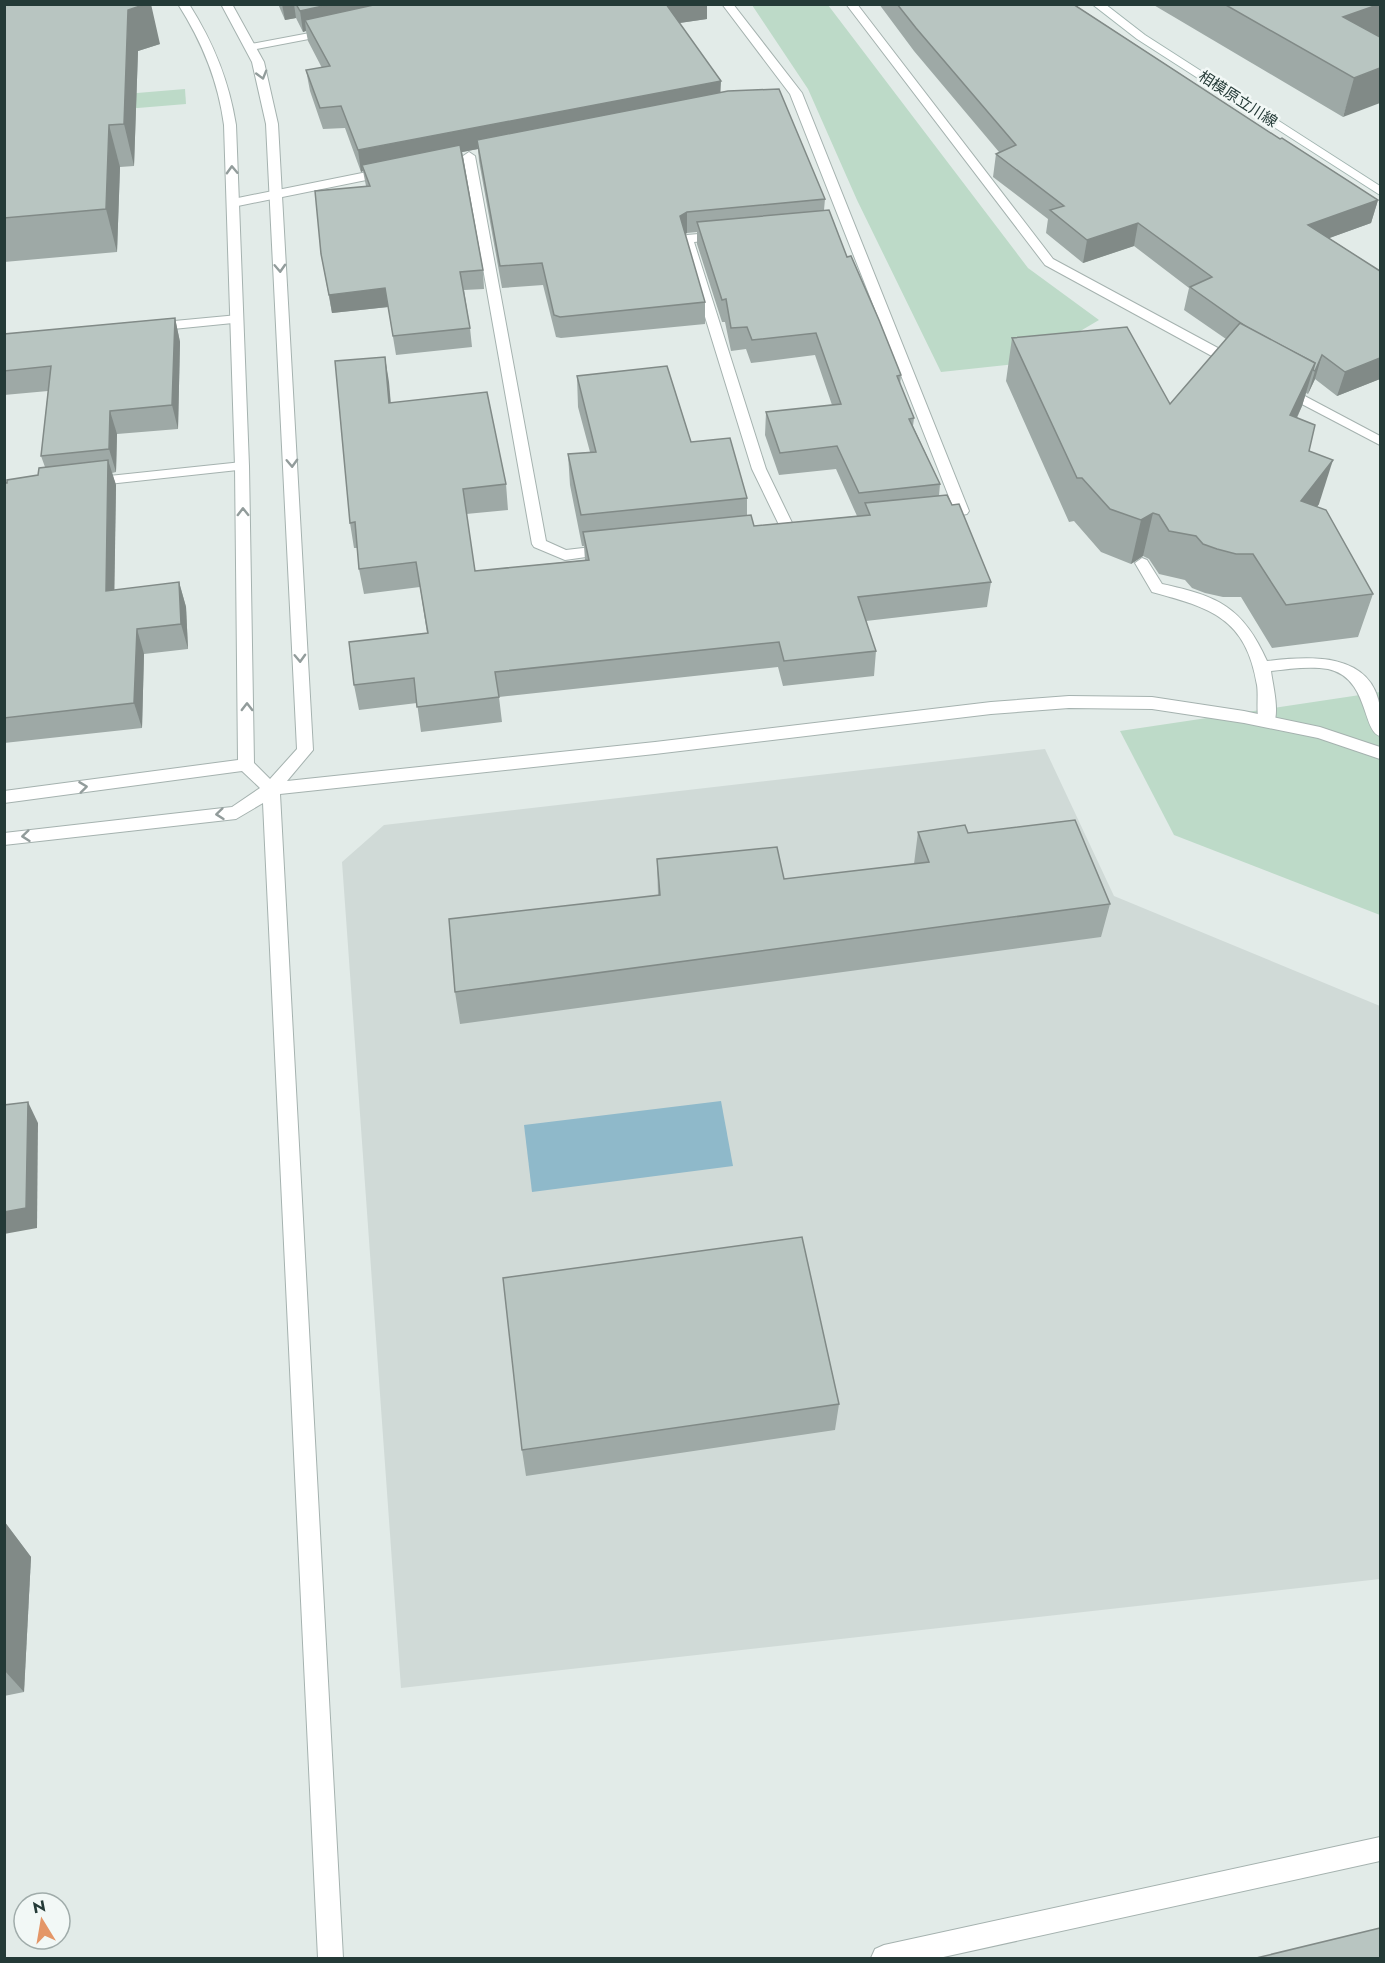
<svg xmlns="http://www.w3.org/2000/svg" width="1385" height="1963" font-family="Jost,'Noto Sans JP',sans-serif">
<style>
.built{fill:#d0dad7}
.green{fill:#bddac8}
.water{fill:#8fb9ca}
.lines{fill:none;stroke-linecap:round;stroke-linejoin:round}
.service-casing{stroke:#a5b2af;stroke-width:2}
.minor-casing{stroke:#a5b2af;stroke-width:2}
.tertiary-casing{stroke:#a5b2af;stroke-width:2}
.secondary-casing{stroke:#a2b5b1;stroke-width:2}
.service{fill:#fff;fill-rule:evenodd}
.minor{fill:#fff;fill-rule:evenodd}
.tertiary{fill:#fff;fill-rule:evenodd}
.secondary{fill:#fff;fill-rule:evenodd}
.wall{fill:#9ea9a6}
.shaded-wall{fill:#818a87}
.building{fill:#b8c5c1;stroke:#818a87;stroke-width:1.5}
.oneway{stroke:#929c9b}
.labels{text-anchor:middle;stroke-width:5;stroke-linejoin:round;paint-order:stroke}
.far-street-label{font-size:15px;fill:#243a37;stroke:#f2f8f6}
</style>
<rect width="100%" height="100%" fill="#e2ebe8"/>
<path class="built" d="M1045 749 1114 896 1380 1006V1579L401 1688 342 862 384 825Z"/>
<g class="green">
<path d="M752 5H828L1028 268 1099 320 1026 363 941 372 857 200 808 89Z"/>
<path d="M185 89 186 104 5 119V104Z"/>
<path d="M1380 692V915L1174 835 1120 731Z"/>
</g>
<path class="water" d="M721 1101 733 1166 532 1192 524 1125Z"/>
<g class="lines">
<g class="service-casing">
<g id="service">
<path d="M1142 558 1147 560 1162 584C1218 596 1243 607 1267 661 1309 656 1371 651 1380 707 1382 716 1380 727 1380 736 1362 731 1369 678 1328 669 1309 666 1289 669 1271 671 1273 687 1280 711 1273 726H1261C1255 716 1259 697 1257 685 1246 618 1211 608 1152 592L1135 563Z"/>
<path d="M1380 1837V1861L939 1958H871L875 1949 884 1945Z"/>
</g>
</g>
<g class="minor-casing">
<g id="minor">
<path d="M722 4H733L802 93 969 511 967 514 946 518 939 513 941 510 953 507 790 94Z"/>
<path d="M846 4H857L1053 259 1242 361V367H1232L1045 265Z"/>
<path d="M331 29 337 32 335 34 251 50 245 47 251 44Z"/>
<path d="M469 152 475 156 546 541 566 550 609 545 616 550 614 553 565 560 534 547 532 544 463 156Z"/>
<path d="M387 168 391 169V175L233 207 227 203 233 199Z"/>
<path d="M722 232 726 233V239L694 242 766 469 796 531 789 536 782 531 752 469 681 239 687 235Z"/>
<path d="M238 315 243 316V322L153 331 146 327 153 323Z"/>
<path d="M1282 384 1380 436V445L1277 391V385Z"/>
<path d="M242 462 249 466 247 469 90 486 83 482 90 478Z"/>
</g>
</g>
<g class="tertiary-casing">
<path id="tertiary" d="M178 4H189C213 42 229 80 236 125L249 466 254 763 270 779 297 749 266 124 252 62 221 4H232L264 62 278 124 313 750 287 781 655 742 991 702 1069 696 1152 697 1244 711 1320 727 1380 747V759L1318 738 1244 723 1152 709 1069 708 991 714 655 754 280 794 343 1958H318L263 803 236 819 4 845V833L232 807 260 788 242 771 4 803V791L238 760 235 466 224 125C218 80 202 42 178 4Z"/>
</g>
<g class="secondary-casing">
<path id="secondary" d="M1092 4H1105L1145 35 1380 186V195L1137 39Z"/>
</g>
<use href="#service" class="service"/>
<use href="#minor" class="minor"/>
<use href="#tertiary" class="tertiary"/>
<use href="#secondary" class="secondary"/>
</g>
<g class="wall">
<path d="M4 4 160 44 138 51 134 166 120 167 117 252 4 262Z"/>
<path d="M278 4H707V19L679 23 721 93 825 199 824 210 847 257 901 375 900 385 914 418 913 426 940 484 939 496 991 582 987 607 866 621 876 651 874 676 783 686 778 667 499 697 502 722 421 732 417 703 359 710 354 685 427 633 420 587 364 594 359 569 358 548H354L350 523 385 357 390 403 506 484 508 510 466 514 475 571 585 560 584 546H582L570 485 568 454 590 452 578 407 577 376 691 442 747 498V516L754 526 857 516 836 469 779 475 765 435 766 412 832 405 815 355 751 363 746 349 731 351 725 322H722L697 244V232L687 233 685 234 705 302V324L561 338 556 337 543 285 502 288 479 161 478 149 462 152 483 270 484 289 464 290 470 328 472 347 396 355 388 307 332 313 321 254 366 186 363 171 361 172 345 128 323 129 310 91 306 70 322 68 308 41 306 31 303 32 296 18 285 20Z"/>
<path d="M879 4H1075V5L1280 139 1378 200 1371 223 1329 238 1380 271V379L1337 396 1315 379 1308 394 1306 393 1302 406 1297 418 1309 451 1319 504 1317 507 1373 594 1358 637 1272 648 1241 597H1223L1205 593 1192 588 1185 580 1159 574 1149 559 1143 556 1131 564 1101 552 1074 521 1069 522 1006 381 1012 338 1170 404 1226 339 1184 310 1189 288 1134 246 1083 263 1046 233 1048 219 993 177 996 154 999 152 914 51Z"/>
<path d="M1152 4H1380L1343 117Z"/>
<path d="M175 318 180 342 178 429 117 434 116 472 112 473 116 485 114 591 179 582 186 607 188 649 144 654 142 728 4 743V483L38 475 45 467 41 456 48 391 4 395V334Z"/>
<path d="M918 832 968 833 1110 904 1101 937 460 1024 455 992 658 895 657 859 784 879 914 864Z"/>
<path d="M839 1404 835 1430 526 1476 522 1450Z"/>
<path d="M4 1521 31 1557 24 1692 4 1696Z"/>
</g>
<g class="shaded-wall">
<path d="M146 4H151L160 44 138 51 134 166 124 124 128 10Z"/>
<path d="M282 4H294L296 18 285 20Z"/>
<path d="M332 4H441L305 20 306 31 303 32 300 11Z"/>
<path d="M665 4H707V19L666 25Z"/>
<path d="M1380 4V39L1343 17Z"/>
<path d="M1380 68V103L1343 117 1354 78Z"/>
<path d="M721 81 720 102 477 140 478 149 364 171 362 165 363 171 361 172 358 150Z"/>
<path d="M109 125 120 167 117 252 106 209Z"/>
<path d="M1378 200 1371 223 1302 248 1308 225Z"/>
<path d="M687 212V233L680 237V216Z"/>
<path d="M1138 223 1134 246 1083 263 1087 240Z"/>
<path d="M385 288 388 307 332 313 329 295Z"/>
<path d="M175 318 180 342 178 429 172 405Z"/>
<path d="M1322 355 1315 379 1308 394 1315 371Z"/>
<path d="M385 357 389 382 393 428 389 403Z"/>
<path d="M1380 358V379L1337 396 1345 372Z"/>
<path d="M1315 363 1302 406 1277 459 1290 415Z"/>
<path d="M110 411 117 434 116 472 109 449Z"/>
<path d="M108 460 116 485 114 616 106 591Z"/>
<path d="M1333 460 1319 504 1287 544 1301 501Z"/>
<path d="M1153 513 1143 556 1131 564 1141 520Z"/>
<path d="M179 582 186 607 188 649 181 624Z"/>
<path d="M137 629 144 654 142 728 134 703Z"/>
<path d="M28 1102 38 1123 37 1228 4 1234V1212Z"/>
<path d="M4 1521 31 1557 24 1692 4 1670Z"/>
</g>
<g class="building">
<path d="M4 4H146L128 10 124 124 109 125 106 209 4 218Z"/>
<path d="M296 4H332L300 11Z"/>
<path d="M378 4H666L721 81 358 150 341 106 320 108 306 70 330 66 305 20Z"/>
<path d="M897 4H1073L1280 139 1282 138 1378 200 1308 225 1380 271V358L1345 372 1322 355 1315 371 1313 370 1315 363 1248 328 1190 287 1212 277 1138 223 1087 240 1050 210 1064 206 996 154 1016 145 916 28Z"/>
<path d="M1224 4H1380L1343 17 1380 37V68L1354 78Z"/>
<path d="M779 89 825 199 687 212 680 216 705 302 560 317 554 315 542 263 500 266 477 140 728 91Z"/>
<path d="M460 145 483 270 460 272 470 328 393 336 385 288 329 295 321 254 315 191 370 186 362 165Z"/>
<path d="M829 210 847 257 851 256 879 320 901 375 897 376 914 418 909 419 940 484 859 493 837 446 780 453 766 412 841 404 816 333 752 340 747 327 731 328 726 299 722 300 697 222Z"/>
<path d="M175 318 172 405 110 411 109 449 41 456 51 366 4 371V334Z"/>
<path d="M1240 323 1315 363 1290 415 1315 425 1309 451 1333 460 1301 501 1326 510 1373 594 1286 605 1253 554H1236L1217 549 1203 544 1196 536 1169 531 1159 515 1153 513 1141 520 1110 509 1082 478H1077L1012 338 1127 327 1170 404Z"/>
<path d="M385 357 389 403 487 392 506 484 463 489 475 571 589 560 583 532 751 515 754 526 870 515 865 503 947 495 952 505 959 504 991 582 858 597 876 651 784 661 779 642 495 672 499 697 417 707 414 678 354 685 349 642 428 633 416 562 359 569 355 522 350 523 335 361Z"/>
<path d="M667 366 691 442 730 438 747 498 581 515 568 454 596 452 577 376Z"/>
<path d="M108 460 106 591 179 582 181 624 137 629 134 703 4 718V483H7V480L38 475 39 468Z"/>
<path d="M1075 820 1110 904 455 992 449 919 660 895 657 859 777 847 784 879 929 862 918 832 965 825 968 833Z"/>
<path d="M28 1102 26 1208 4 1212V1105Z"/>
<path d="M802 1237 839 1404 522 1450 503 1278Z"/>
<path d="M1380 1928V1959H1252Z"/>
</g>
<defs><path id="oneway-chevron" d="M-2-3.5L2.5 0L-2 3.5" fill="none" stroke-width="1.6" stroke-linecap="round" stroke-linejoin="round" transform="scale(1.5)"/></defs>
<g class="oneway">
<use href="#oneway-chevron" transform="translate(262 75) rotate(74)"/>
<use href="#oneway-chevron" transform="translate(232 170) rotate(-92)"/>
<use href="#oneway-chevron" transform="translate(280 268) rotate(87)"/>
<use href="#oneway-chevron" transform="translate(292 463) rotate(88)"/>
<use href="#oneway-chevron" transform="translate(243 512) rotate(-91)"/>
<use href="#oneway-chevron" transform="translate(300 658) rotate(88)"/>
<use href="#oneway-chevron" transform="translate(247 707) rotate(-90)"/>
<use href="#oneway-chevron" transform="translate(83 787) rotate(-7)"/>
<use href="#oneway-chevron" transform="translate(220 814) rotate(174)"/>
<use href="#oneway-chevron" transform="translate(26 836) rotate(174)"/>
</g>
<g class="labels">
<g class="far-street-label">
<text transform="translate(1238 99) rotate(33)" y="5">相模原立川線</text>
</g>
</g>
<rect width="1385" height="1963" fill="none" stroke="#243a37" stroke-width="12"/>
<g transform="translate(42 1921) rotate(349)"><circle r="28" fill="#f2f8f6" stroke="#a0acaa" stroke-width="1.5"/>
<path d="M0-4.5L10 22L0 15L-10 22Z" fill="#e49667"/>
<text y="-9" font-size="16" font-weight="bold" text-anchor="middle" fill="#243a37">N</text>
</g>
</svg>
